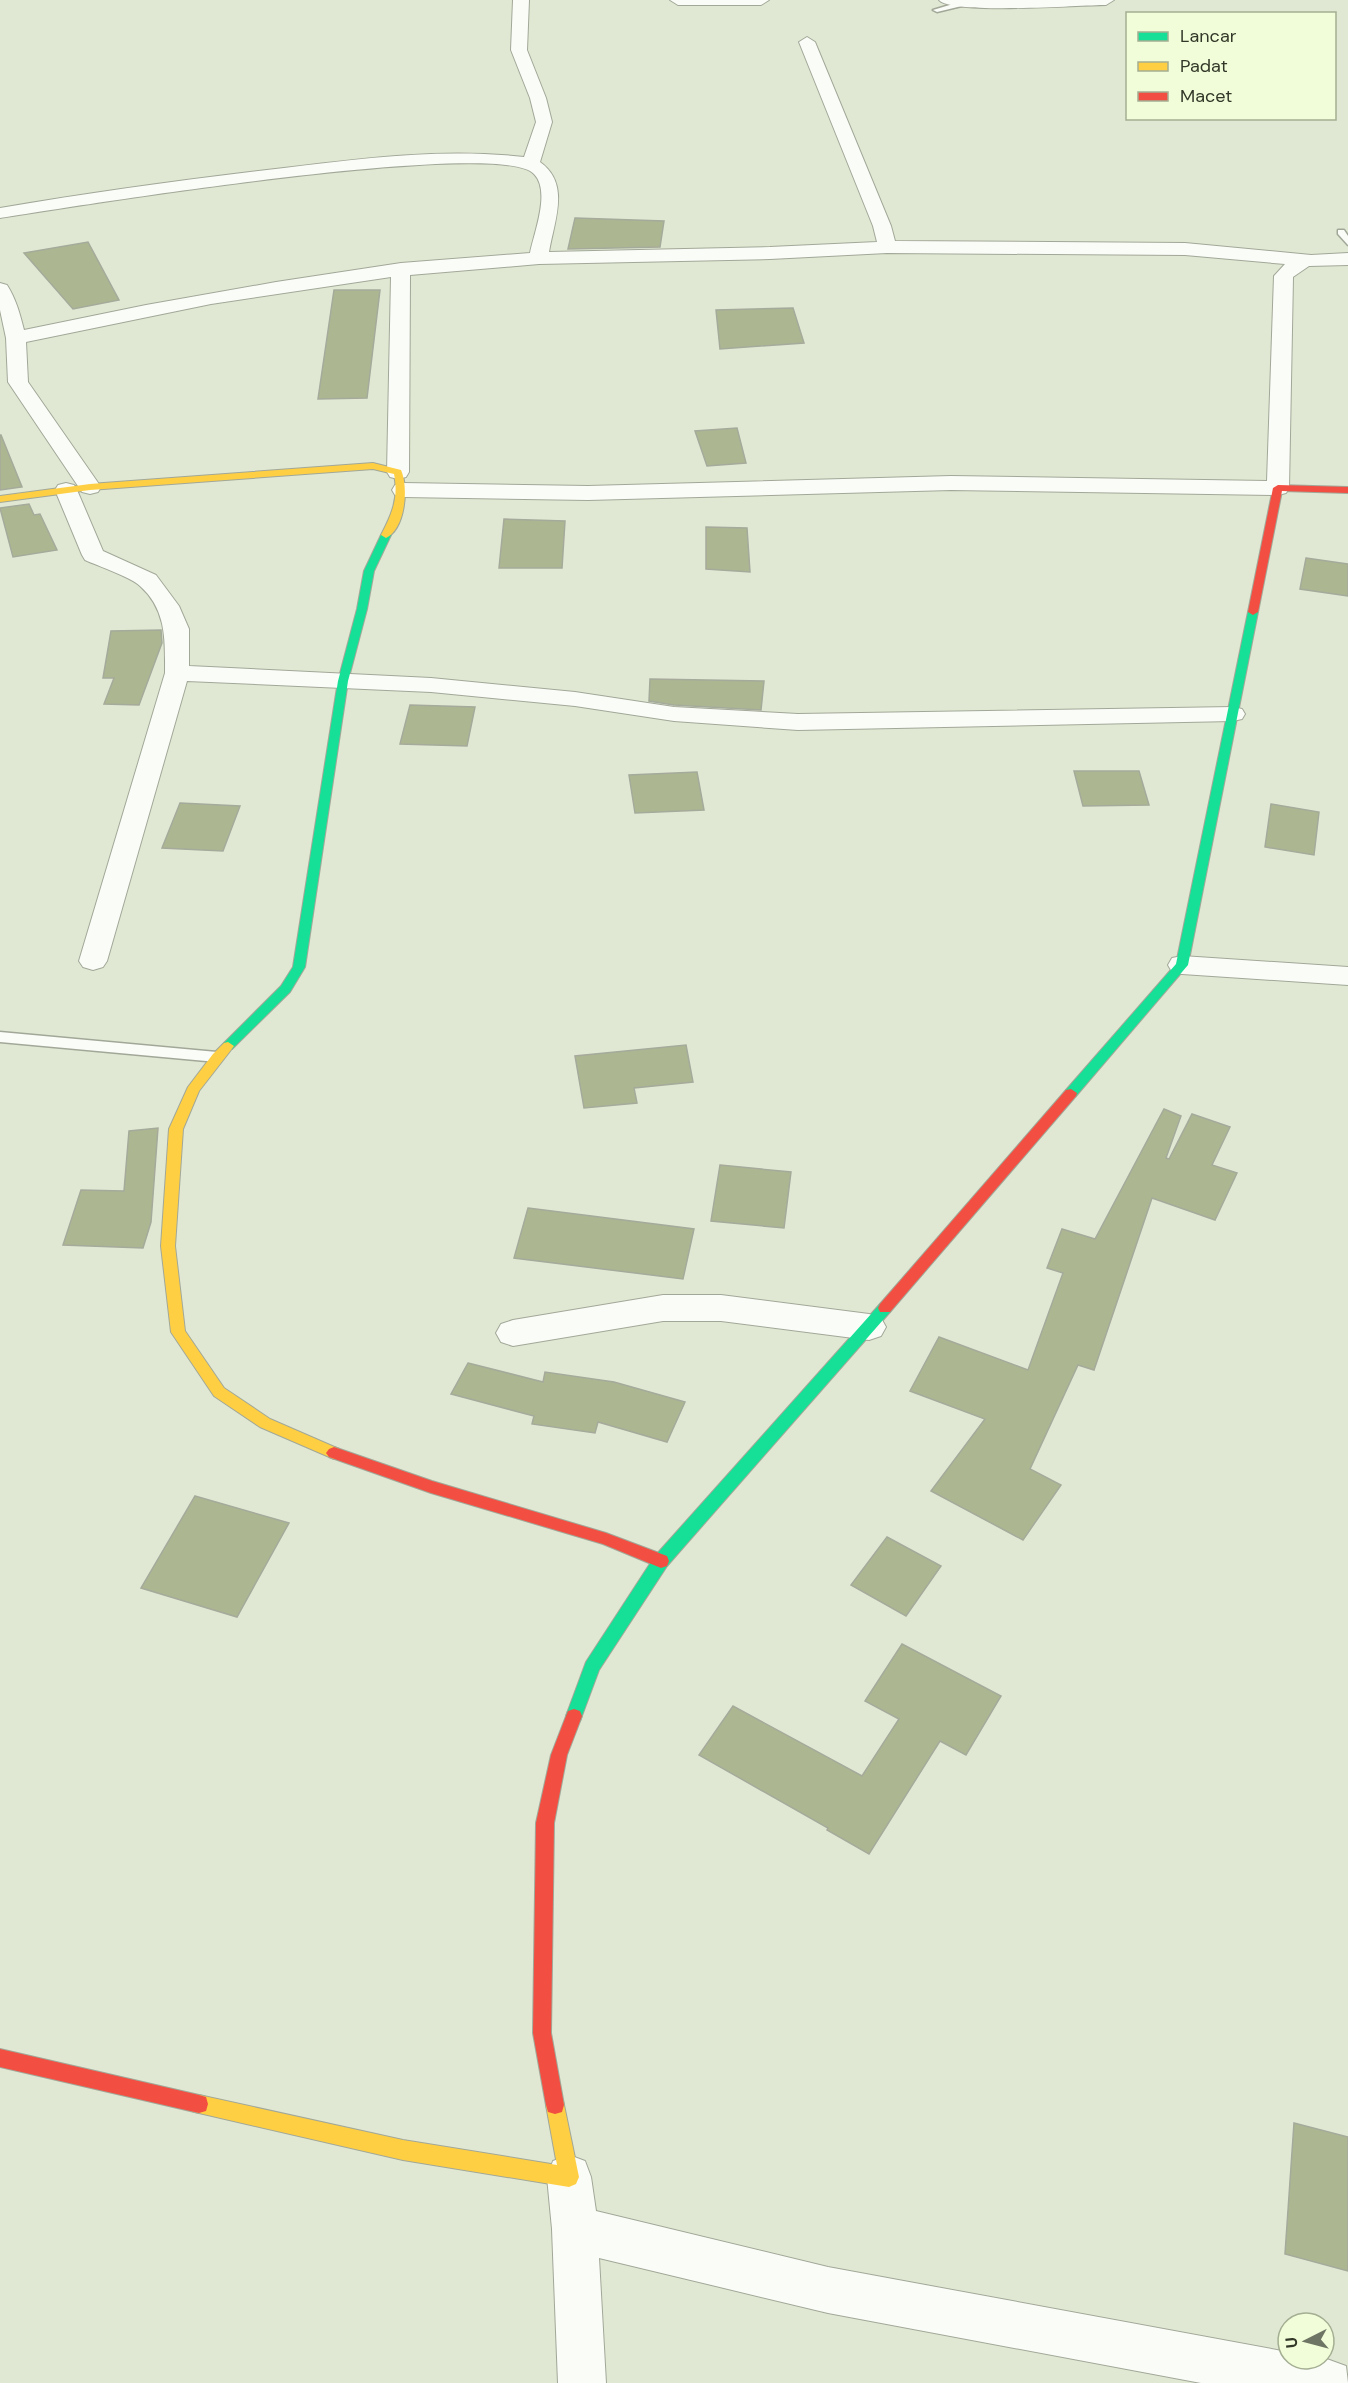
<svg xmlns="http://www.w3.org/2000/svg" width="1348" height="2383" font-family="'DM Sans',sans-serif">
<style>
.building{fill:#acb792;stroke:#a5aa9a;stroke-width:1.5}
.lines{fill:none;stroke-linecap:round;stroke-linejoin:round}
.lane-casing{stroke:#a2a898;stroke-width:3}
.street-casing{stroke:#a2a898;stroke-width:2}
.fast-casing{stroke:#a2a898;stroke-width:2}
.slow-casing{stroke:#a2a898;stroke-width:2}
.jam-casing{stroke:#a2a898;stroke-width:2}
.lane{fill:#fafcf8;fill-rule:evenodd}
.street{fill:#fafcf8;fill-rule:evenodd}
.fast{fill:#16e098;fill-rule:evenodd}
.slow{fill:#ffcf43;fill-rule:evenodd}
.jam{fill:#f24e42;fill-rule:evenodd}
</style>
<rect width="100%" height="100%" fill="#e0e8d3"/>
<g class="building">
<path d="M575 218 664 221 660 247 568 249Z"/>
<path d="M88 242 119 300 73 309 24 253Z"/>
<path d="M334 290H380L367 398 318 399Z"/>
<path d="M793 308 804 343 720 349 716 310Z"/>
<path d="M737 428 746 463 707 466 695 431Z"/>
<path d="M0 435H1L22 487 0 490Z"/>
<path d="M29 504 34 515 40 514 57 550 13 557 0 508Z"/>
<path d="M504 519 565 521 562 568H499Z"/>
<path d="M706 527 747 528 750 572 706 569Z"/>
<path d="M1306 558 1348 564V596L1300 589Z"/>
<path d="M161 630 162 643 139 705 104 704 114 678H103L111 631Z"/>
<path d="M650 679 764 681 761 710 674 705 649 701Z"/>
<path d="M410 705 475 707 467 746 400 744Z"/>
<path d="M1074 771H1139L1149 805 1083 806Z"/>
<path d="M697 772 704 810 635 813 629 775Z"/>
<path d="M180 803 240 806 223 851 162 848Z"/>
<path d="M1271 804 1319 812 1314 855 1265 847Z"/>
<path d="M686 1045 693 1082 634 1088 637 1103 584 1108 575 1056Z"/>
<path d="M1164 1109 1181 1116 1166 1158 1169 1159 1192 1114 1230 1127 1212 1165 1237 1173 1215 1220 1152 1198 1094 1370 1078 1365 1030 1469 1061 1485 1023 1540 931 1491 985 1419 910 1391 939 1337 1028 1370 1063 1273 1047 1268 1062 1229 1095 1239Z"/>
<path d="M158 1128 151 1222 143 1248 63 1245 81 1190 124 1191 129 1131Z"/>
<path d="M720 1165 791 1172 784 1228 711 1221Z"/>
<path d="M528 1208 694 1229 683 1279 514 1258Z"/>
<path d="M468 1363 543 1382 545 1372 614 1382 685 1402 667 1442 598 1422 595 1433 532 1424 534 1416 451 1394Z"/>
<path d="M195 1496 289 1523 237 1617 141 1588Z"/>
<path d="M887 1537 941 1566 906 1616 851 1585Z"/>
<path d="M902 1644 1001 1696 966 1755 940 1741 869 1854 827 1830 828 1828 699 1755 733 1706 862 1776 899 1719 865 1701Z"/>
<path d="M1294 2123 1348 2137V2271L1285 2254Z"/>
</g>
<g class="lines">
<g class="lane-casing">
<g id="lane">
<path d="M963 1 966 5 937 12 933 10Z"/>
<path d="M1338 230H1344L1348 236V245L1338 234Z"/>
<path d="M0 1032 217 1052 224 1057 217 1062 0 1042Z"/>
</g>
</g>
<g class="street-casing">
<g id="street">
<path d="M513 0H529L527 50 546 98 552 122 540 162C571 184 554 221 549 252L770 247 877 242 873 226 799 42 807 37 815 42 891 226 895 241 1185 243 1311 255 1348 253V265L1309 266 1293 277 1289 488 1286 493 1278 495 951 490 588 500 403 497 395 495 392 490 395 485 403 483 588 486 951 476 1267 481 1274 276 1285 264 1185 255 887 253 770 259 539 264 410 275 409 472 406 477 398 479 390 477 387 472 391 277 211 304 26 342 28 382 101 487 98 492 90 494 82 492 8 382 6 338 0 310V283L7 285C16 299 20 314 24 330L146 305 276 282 401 263 530 253C534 233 551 191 534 174 500 137 69 207 0 218V208C94 192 189 179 284 168 364 158 444 148 524 157L536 122 530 98 511 50Z"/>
<path d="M670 0H769L761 5H678Z"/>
<path d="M939 0H1114L1106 5C1080 5 952 15 939 0Z"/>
<path d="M66 483 74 485 77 490 103 551 156 575 179 606 189 629V666L431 678 575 692 674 707 798 714 1233 707 1242 709 1245 714 1242 719 1233 721 798 730 674 721 575 706 431 692 187 681 107 961 103 967 93 970 83 967 79 961 165 673C165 641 167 610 140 586 131 577 98 566 85 560L82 555 55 490 58 485Z"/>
<path d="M1182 956 1348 967V985L1182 974 1172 972 1168 965 1172 958Z"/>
<path d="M663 1295H721L869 1314 881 1318 886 1327 881 1336 869 1340 721 1321H663L513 1346 501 1342 496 1333 501 1324 513 1320Z"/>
<path d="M569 2155 585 2161 591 2177 596 2211 828 2267 1288 2352V2359L1324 2358 1346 2366 1348 2383H1201L828 2313 599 2258 606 2383H558L552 2229 547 2177 553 2161Z"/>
</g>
</g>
<g class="fast-casing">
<g id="fast">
<path d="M386 532 391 535 374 571 367 609 348 681 305 967 290 992 232 1049H224L222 1046 224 1043 281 986 293 967 338 681 357 609 364 571 381 535Z"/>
<path d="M1253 609 1258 612 1188 965 1076 1096H1066L1065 1093 1066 1090 1176 964 1248 612Z"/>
<path d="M885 1303 890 1304 892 1308 890 1312 667 1566 599 1670 580 1721 574 1723 568 1721 566 1716 586 1662 655 1556 880 1304Z"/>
</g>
</g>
<g class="slow-casing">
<g id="slow">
<path d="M373 463 401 470C409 488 405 529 386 538L381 535C392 514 399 498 394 474L373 469 90 490 0 502V496L90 484Z"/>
<path d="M228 1042 234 1046 199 1091 183 1129 175 1246 185 1331 224 1388 270 1419 339 1449 342 1453 339 1457 334 1459 260 1427 214 1396 171 1332 161 1246 169 1129 188 1087 213 1054 224 1043Z"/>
<path d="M199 2095 403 2140 557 2165 546 2105 548 2098 555 2096 562 2098 564 2105 579 2177 576 2184 569 2187 403 2160 199 2113 192 2111 190 2104 192 2097Z"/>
</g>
</g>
<g class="jam-casing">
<g id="jam">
<path d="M1278 485 1348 487V493L1282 491 1258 612 1253 615 1248 612 1273 488Z"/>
<path d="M1071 1089 1077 1093 1076 1096 890 1312H880L878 1308 880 1304 1066 1090Z"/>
<path d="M334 1447 432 1481 606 1533 667 1556 669 1561 667 1566 661 1568 603 1544 431 1493 329 1457 326 1453 329 1449Z"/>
<path d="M574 1709 580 1711 582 1716 567 1755 554 1823 551 2033 564 2105 562 2112 555 2114 548 2112 546 2105 533 2033 536 1823 551 1755 568 1711Z"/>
<path d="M0 2049 199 2095 206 2097 208 2104 206 2111 199 2113 0 2067Z"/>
</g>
</g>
<use href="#lane" class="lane"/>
<use href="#street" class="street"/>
<use href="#fast" class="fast"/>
<use href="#slow" class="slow"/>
<use href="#jam" class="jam"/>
</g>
<rect x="1126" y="12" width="210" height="108" fill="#f0fdd8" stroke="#a4ae92" stroke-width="1.5"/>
<rect x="1138" y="32" width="30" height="9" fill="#16e098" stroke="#a4ae92" stroke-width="1.5"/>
<text x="1180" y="42" font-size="18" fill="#323728">Lancar</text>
<rect x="1138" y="62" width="30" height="9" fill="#ffcf43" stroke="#a4ae92" stroke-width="1.5"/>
<text x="1180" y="72" font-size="18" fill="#323728">Padat</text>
<rect x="1138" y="92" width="30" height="9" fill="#f24e42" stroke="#a4ae92" stroke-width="1.5"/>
<text x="1180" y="102" font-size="18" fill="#323728">Macet</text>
<g transform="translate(1306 2341) rotate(264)"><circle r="28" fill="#f0fdd8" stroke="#a4ae92" stroke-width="1.5"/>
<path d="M0-4.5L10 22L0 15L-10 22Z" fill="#6f7564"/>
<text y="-9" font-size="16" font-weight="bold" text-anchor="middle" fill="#323728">U</text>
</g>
</svg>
